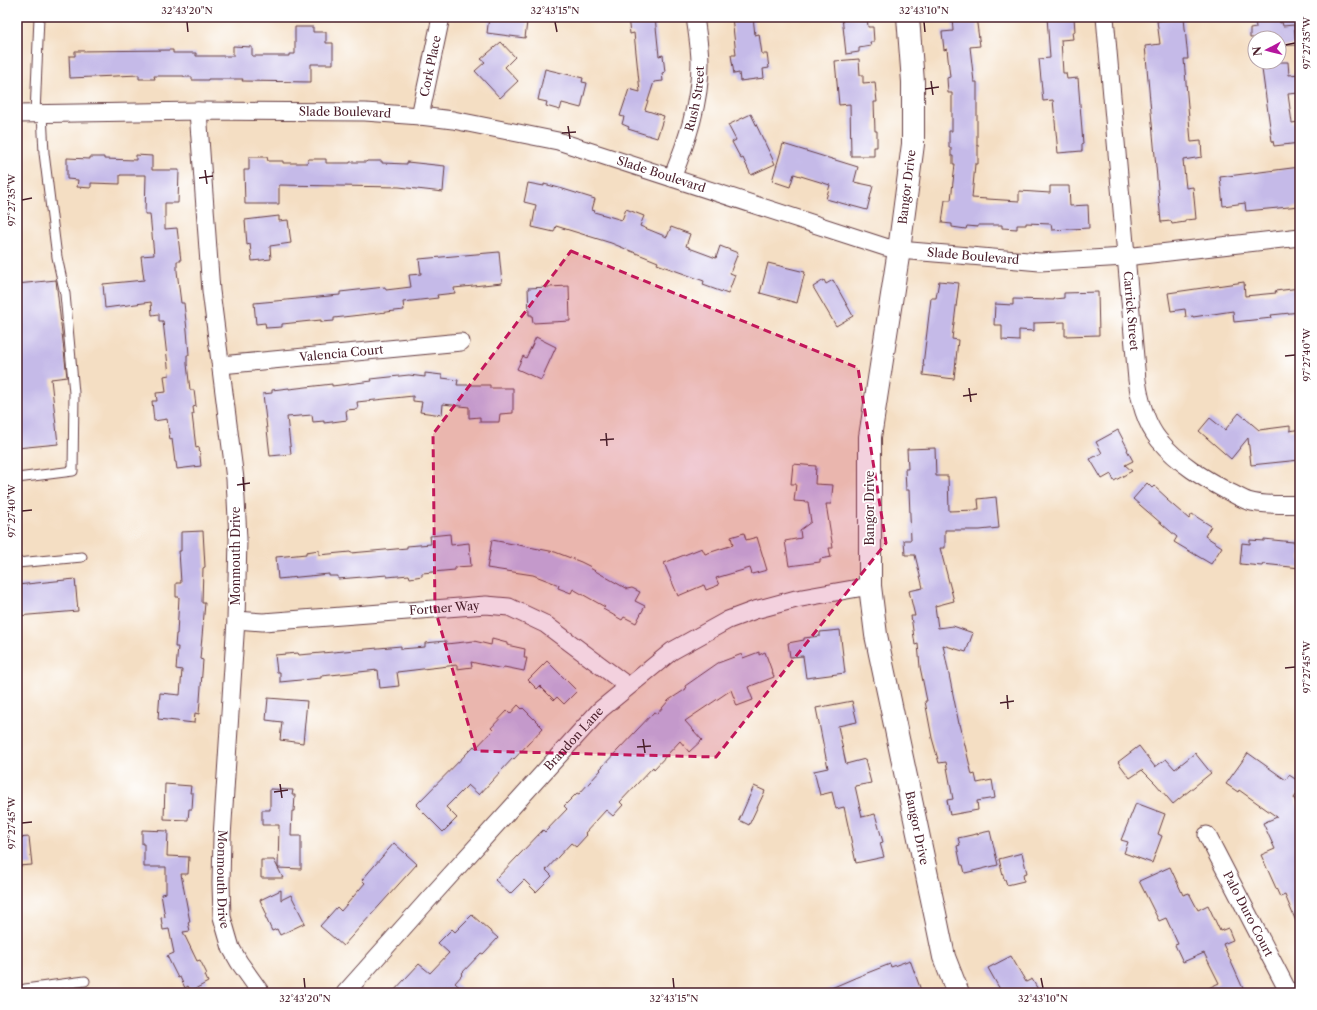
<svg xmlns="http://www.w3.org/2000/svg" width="1317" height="1010" font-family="'Libre Caslon Text',serif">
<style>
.building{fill:#c5bae8}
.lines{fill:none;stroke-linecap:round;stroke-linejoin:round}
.service-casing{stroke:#643c42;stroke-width:11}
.minor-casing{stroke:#643c42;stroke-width:19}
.tertiary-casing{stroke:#643c42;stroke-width:24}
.service{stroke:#fff;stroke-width:9}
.minor{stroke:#fff;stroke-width:17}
.tertiary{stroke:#fff;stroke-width:22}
.marked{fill:#c2185b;fill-opacity:0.2;stroke:#c2185b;stroke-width:3;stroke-dasharray:8 5;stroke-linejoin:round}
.ticks{fill:none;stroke:#4a1f2b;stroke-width:1.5}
.labels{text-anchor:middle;stroke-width:3.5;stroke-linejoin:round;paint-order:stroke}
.street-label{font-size:12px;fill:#4a1f2b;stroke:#fff}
.neatline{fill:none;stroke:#4a1f2b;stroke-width:1.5}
.ticks-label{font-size:10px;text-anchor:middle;fill:#4a1f2b}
</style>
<rect width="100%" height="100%" fill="#fff"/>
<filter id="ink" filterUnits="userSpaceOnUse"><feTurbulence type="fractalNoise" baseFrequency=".025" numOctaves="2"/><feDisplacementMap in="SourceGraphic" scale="8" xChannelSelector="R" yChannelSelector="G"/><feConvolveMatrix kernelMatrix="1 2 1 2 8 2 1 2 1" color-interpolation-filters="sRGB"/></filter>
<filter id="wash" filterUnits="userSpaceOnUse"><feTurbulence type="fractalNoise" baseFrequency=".012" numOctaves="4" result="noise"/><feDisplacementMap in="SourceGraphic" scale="16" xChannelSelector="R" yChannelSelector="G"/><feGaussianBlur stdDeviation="0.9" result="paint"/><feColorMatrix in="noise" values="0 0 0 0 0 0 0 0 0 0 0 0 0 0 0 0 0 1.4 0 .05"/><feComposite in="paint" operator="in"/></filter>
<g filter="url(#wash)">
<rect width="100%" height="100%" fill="#f4dec3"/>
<g id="blocks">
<g class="building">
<path d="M489 17H525L524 22H527L525 38 487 33Z"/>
<path d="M628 17H655L659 56 663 55 665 72 662 73 663 81 654 82 645 110 664 116 657 138 628 129 629 127 622 124 624 117 620 116 629 89 640 92 634 33 630 34Z"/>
<path d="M732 17H753L755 35 759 34 762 54H767L769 68 763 69 764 78 740 81 739 73 734 74 731 55H736Z"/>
<path d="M842 17H867L868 27H873L874 42H870L871 46 859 48V52L846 54Z"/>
<path d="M952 17H976L980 46 970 47 974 82H977V145H978V164H975L972 198 1019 201V191L1050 193V186H1069L1070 206 1088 205 1089 228 1052 230 1051 224 1026 223V225H1017V229L1002 228V225H978V227L967 226 966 229 952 227V224L942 223 945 200H951L955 164H953V156H951V148H949V131H952V93H948L947 78 950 77 947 49 944 50 942 32 953 31Z"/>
<path d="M1047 17H1074L1075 32H1072L1073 39 1061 40 1063 73H1066L1067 79 1078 78 1083 144H1082V151L1058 153 1053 100 1043 101 1039 59 1050 58Z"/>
<path d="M1255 17H1279L1280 23 1282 22 1283 26 1294 25 1296 45 1279 46V38H1250V29L1256 28Z"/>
<path d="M1184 18 1188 59H1184L1191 142 1201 141 1202 157 1183 160 1186 188 1193 187 1196 219 1185 220V222L1172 224 1171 221 1161 222 1145 46 1160 44 1157 21Z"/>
<path d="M295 27H313V32H326V43H333V64H311V82L242 81 243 79H208V80H192V77H184V76H154L155 79H139V75L70 78 69 56H75V51L173 50V53H196V56H233V46L252 47V56H289V54H295Z"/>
<path d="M501 42 515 57 505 67 518 81 500 98 475 71 485 62 481 59Z"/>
<path d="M859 59 860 75H863V83L875 82 877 102H874L875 131H877V147H874V156H851L850 104 839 105 835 61Z"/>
<path d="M1261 62H1288L1289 75 1300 74V93L1288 94 1292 123 1299 122 1300 126V143L1274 146 1273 141H1272Z"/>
<path d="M545 69 583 78 582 82 587 83 581 108 562 103 560 110 546 106 547 102 538 100Z"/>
<path d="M751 114 775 164 751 175 743 158 741 159 732 142 736 140 728 125Z"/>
<path d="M783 144 858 167 854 182 873 186 867 210 826 199 830 185 794 174 790 187 772 181Z"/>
<path d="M136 155 152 156V170H179L178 203H165V229L177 228 181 261H177V271L181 303H184L187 330 189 355H187V364L190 390H194L196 406 193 407 194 414H192L196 448 199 447 201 466 177 469 176 462H175L172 439 170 440 167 419 154 421 152 401H157L156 393 166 392 164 376 169 375 163 321H159V314L152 315 151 302 105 308 103 284 144 280 141 256 154 255 150 214H145L146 175H120V184L91 183V188L77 187 78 180 67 179V158L90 159V157H104V159L136 160Z"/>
<path d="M249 157H267L268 161H283V163H308V159H326V163H350V162H366L367 161H382V163L407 164V162L445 166 443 192 399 187 279 185V204H245L244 170H249Z"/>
<path d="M1300 167V206L1246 211 1245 203 1223 206 1220 177Z"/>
<path d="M528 183 544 186V184L563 189 595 199 592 210 595 211 594 212 622 220 626 209 644 216 640 226 667 237 671 227 690 234 686 246 689 247V248L716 258 720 246 738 253 730 273 735 275 728 294 703 285 704 281 657 264 658 262 611 243 556 226 554 232 532 227 536 205 524 202Z"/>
<path d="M279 216V221L288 220 291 243 270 246 271 259 252 261 250 244 247 245 245 220Z"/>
<path d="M499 252 502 283 454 288 455 293 437 295 438 298 403 302 404 310 334 318V321L321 322V320L282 324V327L266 328 265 323 256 324 254 303 340 295V292L385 287 386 290 411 287 409 275 421 274 419 259Z"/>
<path d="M768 263 805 272 797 303 760 293Z"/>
<path d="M56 280 67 377 51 379 58 444 17 448V284Z"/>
<path d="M824 280 826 284 833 280 853 316 836 326 813 287Z"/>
<path d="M939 281 959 283 952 339 958 340 954 379 923 375 924 365H923L931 298H936Z"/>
<path d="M1244 282 1245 296 1276 293 1275 291 1300 288V312L1271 315 1272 318 1234 322 1233 311 1193 317V316L1186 317 1185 309 1171 311 1168 293Z"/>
<path d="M569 286 570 321 533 323 532 315H529L528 288Z"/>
<path d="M1098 292 1099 335 1065 336V322L1034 323V331L1019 330V341L1002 340V325H994L995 304 1013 305V299L1054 300V299L1064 298V293Z"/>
<path d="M536 337 556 347 541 380 517 369 523 356 526 358Z"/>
<path d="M425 373 442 375V378L458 380 457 385H490V388H513V413L500 414 499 422H480V417L469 418V407L443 404 442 415 420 412 422 402 413 401V396L357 402 358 409 346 410 347 420 324 423V421L313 422 312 415 287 417 291 454 270 456 263 394 272 393V390L289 388V389L332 384V386L372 381 371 379 409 375 425 377Z"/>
<path d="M1239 413 1259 430 1290 426V431L1300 429V460L1251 465 1248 438 1231 459 1199 431 1210 418 1225 430Z"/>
<path d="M1118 430 1128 449 1127 450 1133 461 1125 465 1132 471 1114 481 1111 474 1102 479 1090 459 1102 453 1096 442Z"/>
<path d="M935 448 936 476H948L949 511 976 510V509H979L978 499 996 497 999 528 980 530H945V548H940L954 601 935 606 938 628 953 626 973 633 966 652 943 645 959 724H960L972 775 975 774 977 783 992 780 995 798 977 801 978 810 950 815 947 800 953 799 946 762 939 763 932 738 925 701H927L920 667 918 644 915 645 911 616H915L909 591 923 588 915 555H905L904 540H911L909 490H906L905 469H908L907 449Z"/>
<path d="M793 464 816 466 815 484 833 485 831 504H826L833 548H829L831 557 820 559V562L789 566 785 541 801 538 800 530 811 522 808 502 794 501 796 484H791Z"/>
<path d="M1147 483 1152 488 1154 486 1168 499 1167 500 1189 519 1192 514 1211 526 1205 536 1222 547 1211 564 1174 542 1177 537 1133 499Z"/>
<path d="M203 531 205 567 203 568 202 603H205L200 659 203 660 199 714 195 713 194 723 158 719 160 693 180 695 182 670 176 669 178 647H175L176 634H177L179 597H176V583H181L179 551H181V532Z"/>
<path d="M744 533 746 540 757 537 767 570 752 574 750 568 716 578 719 585 706 590 704 585 678 596 664 563 702 548 705 554 733 545 731 537Z"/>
<path d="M450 534 451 545 469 543 471 566 455 567V570L422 573V576L410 578 409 575 387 577V575L338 579V576H329V574L278 579 276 557 306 554V552L319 550V555L350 552 351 553 407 548V546L431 544 430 536Z"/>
<path d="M1264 539 1293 542 1300 541V568L1263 564 1262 566 1240 564 1242 543 1250 544V540L1264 541Z"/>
<path d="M492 540 555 552 581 562 591 567 590 568 627 589 632 588 640 592 635 601 645 606 636 623 624 617 622 620 603 609 605 607 573 589 571 593 558 588 559 585 533 575 487 568Z"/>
<path d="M75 579 78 611 17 616V585Z"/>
<path d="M840 630 845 673 806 678 803 656 790 657 788 643 804 640V638L820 636V632Z"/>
<path d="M492 639 507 643V645L525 649 524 658H527L524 671 504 667 503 669 471 662 472 667 457 669V665L397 672 399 686 380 688 378 670 321 676V678L280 682V672H277L275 655 298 653 299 655 401 646V649L425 647V643L446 641V644L474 641 491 645Z"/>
<path d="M759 652V655L765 652 774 677 748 687 753 700 737 706 731 690 685 721 702 740 689 752 680 741 654 769 653 767 620 802 623 805 613 816 606 810 585 833 587 835 576 847 571 843 546 870 552 876 536 892 524 880 510 894 495 880 543 830 545 832 567 809 564 806 577 793 579 794 601 770 600 769 654 712 657 714 669 700 686 689 685 686 718 663 742 654 743 658Z"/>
<path d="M547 661 577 691 564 704 557 697 554 700 540 686 537 689 528 680Z"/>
<path d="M268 698 307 701 303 743 280 740 282 722 266 720Z"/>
<path d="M852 701 857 722 838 726 846 764 865 759 871 783 855 786 862 817 875 814 883 842 880 843 884 857 856 863 844 807 836 809 832 792 820 795 814 771 828 768 816 708Z"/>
<path d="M518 705 522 709 523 708 543 728 514 759 513 758 479 795 468 785 446 807 457 818 443 832 416 805 474 746 476 748 493 730 491 728 507 711 510 714Z"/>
<path d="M1139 746 1155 767 1166 759 1175 769 1195 753 1211 773 1173 804 1156 784 1142 770 1130 778 1118 762Z"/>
<path d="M1248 753 1286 780 1289 775 1300 782V790L1294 798 1300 811V931L1285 895 1280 897 1261 855 1275 849 1263 823 1277 817 1239 790 1238 792 1226 784Z"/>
<path d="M165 784 191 786 190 793H193L192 809H189L188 820 164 819Z"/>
<path d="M754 786 765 791 749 825 739 820Z"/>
<path d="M270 789 293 790 292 795H295L294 811H292L291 836H301V869L278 868 279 825H262V810H270Z"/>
<path d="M1136 803 1165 814 1158 834 1162 836 1152 863 1124 853 1128 842 1121 840Z"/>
<path d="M142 830 168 831 167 856 189 857 188 874H181L190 922H188L190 931 183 932 197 961 200 960 207 974 205 975 208 982 191 991 188 986 185 988 180 977 178 978 167 956 174 953 169 929 163 930 161 918 165 917 161 894 166 893V867H144V844H142Z"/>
<path d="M990 831 998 865 965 873 963 865H961L957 846 960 845 958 838Z"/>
<path d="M29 837 32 865 17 866V838Z"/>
<path d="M394 843 417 864 343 946 320 926 337 907 341 911 365 883 362 880Z"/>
<path d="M1022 853 1027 873 1023 874 1024 881 1007 885 1005 879H1004L999 859Z"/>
<path d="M261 860H274L283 878H261Z"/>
<path d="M1170 867 1183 895 1189 893 1198 910 1208 905 1220 931 1228 928 1233 940 1223 944 1245 993H1198L1219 983 1204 953 1183 962 1175 945 1178 944 1166 918 1159 921 1139 881Z"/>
<path d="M281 890V900L291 895 305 923 280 935 277 929 272 931 265 916 267 915 260 900Z"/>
<path d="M472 915 498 938 483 954 481 953 461 974 462 975 455 983 466 993H392L419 964 430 973 449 953 438 943 452 929 455 932Z"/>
<path d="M1011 956 1026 982 1032 979 1040 993H1002L988 968Z"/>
<path d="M910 960 922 993H820L857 977 890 964 891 967Z"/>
</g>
</g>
</g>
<g filter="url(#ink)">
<use href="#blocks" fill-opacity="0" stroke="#643c42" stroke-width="1"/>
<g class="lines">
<g class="service-casing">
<g id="service">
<path d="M35 114 39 17"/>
<path d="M17 478 73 471 74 393 65 294 57 257 44 153 42 114"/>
<path d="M17 563 82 557"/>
<path d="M25 993V989L85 981"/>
</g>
</g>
<g class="minor-casing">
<g id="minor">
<path id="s1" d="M1105 17 1137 380C1140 401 1145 423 1159 440 1178 463 1203 478 1229 492 1236 495 1242 499 1248 501 1260 505 1287 505 1300 504"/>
<path id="s2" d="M198 111 211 291 235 479 238 539 236 620 222 837 221 883 222 917 231 948 239 962 261 993"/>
<path id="s3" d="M17 114 198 111 365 112 420 116 453 120 558 141 885 247 899 250 1040 262 1125 257 1300 237"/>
<path id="s4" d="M420 116 441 17"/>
<path id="s5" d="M672 178C687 141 700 103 700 63 700 48 697 32 695 17"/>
<path id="s6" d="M221 365 461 342"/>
<path id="s7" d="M236 620 263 622 486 605 509 607 545 624 628 686"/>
<path id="s8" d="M1207 835 1289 993"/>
<path id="s9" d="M345 993 427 901 600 710 672 651 728 620 755 610 796 599 870 586"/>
</g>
</g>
<g class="tertiary-casing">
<g id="tertiary">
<path id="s10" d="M908 17 913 82V144L899 250 870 437V586L876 635 937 923 944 957 958 993"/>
</g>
</g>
<use href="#service" class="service"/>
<use href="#minor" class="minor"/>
<use href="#tertiary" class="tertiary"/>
</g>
</g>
<path class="marked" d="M571 251 858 368 886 543 716 757 476 751 435 609 433 434Z"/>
<path class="ticks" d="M187 22 188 32M555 22 557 32M924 22 925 32M1285 45 1295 43M931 81 933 95M925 89 939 87M568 126 570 139M562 133 576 132M205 170 207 184M199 178 213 176M22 200 32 198M1285 356 1295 355M969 388 971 402M963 396 977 394M606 433 607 446M600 440 614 439M243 477 244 491M237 485 250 483M22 511 32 510M1285 668 1295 667M1007 695 1008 709M1000 703 1014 701M643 739 645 753M637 747 651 746M280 784 282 798M274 792 288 790M22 823 32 822M304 978 305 988M673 978 674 988M1041 978 1043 988"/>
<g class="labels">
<g class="street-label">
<text dy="4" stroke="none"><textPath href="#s4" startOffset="51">Cork Place</textPath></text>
<text dy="4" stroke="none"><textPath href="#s5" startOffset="83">Rush Street</textPath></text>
<text dy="4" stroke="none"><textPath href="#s3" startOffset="328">Slade Boulevard</textPath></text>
<text dy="4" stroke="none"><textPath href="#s3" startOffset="652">Slade Boulevard</textPath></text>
<text transform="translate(907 187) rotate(-83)" y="4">Bangor Drive</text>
<text dy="4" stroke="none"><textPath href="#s3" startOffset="976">Slade Boulevard</textPath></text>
<text dy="4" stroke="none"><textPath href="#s1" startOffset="295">Carrick Street</textPath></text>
<text dy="4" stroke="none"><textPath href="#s6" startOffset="121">Valencia Court</textPath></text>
<text transform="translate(870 508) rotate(-90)" y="4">Bangor Drive</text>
<text transform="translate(236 556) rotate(-90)" y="4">Monmouth Drive</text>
<text dy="4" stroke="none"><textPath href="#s7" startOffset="209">Fortner Way</textPath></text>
<text dy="4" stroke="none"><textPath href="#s9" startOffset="342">Brandon Lane</textPath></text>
<text dy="4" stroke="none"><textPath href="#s10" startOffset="819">Bangor Drive</textPath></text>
<text dy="4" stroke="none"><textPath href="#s2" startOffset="771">Monmouth Drive</textPath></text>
<text dy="4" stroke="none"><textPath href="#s8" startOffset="89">Palo Duro Court</textPath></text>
</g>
</g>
<rect width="1317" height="1010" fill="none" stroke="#fff" stroke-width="44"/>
<g transform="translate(1267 50) rotate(263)"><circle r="19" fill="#ffffff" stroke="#b7a5aa"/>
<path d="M0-3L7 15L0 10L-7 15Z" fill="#b5179e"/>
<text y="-6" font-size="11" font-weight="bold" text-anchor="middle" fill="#4a1f2b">N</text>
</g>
<rect x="22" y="22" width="1273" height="966" class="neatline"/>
<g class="ticks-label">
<text x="187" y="14">32°43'20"N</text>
<text x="555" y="14">32°43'15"N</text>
<text x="924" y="14">32°43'10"N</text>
<text transform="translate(1306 43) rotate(-90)" y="4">97°27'35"W</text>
<text transform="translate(11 200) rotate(-90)" y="4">97°27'35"W</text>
<text transform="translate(1306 355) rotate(-90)" y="4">97°27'40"W</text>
<text transform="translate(11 511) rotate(-90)" y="4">97°27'40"W</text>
<text transform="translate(1306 667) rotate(-90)" y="4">97°27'45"W</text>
<text transform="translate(11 823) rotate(-90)" y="4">97°27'45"W</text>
<text x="305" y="1002">32°43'20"N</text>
<text x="674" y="1002">32°43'15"N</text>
<text x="1043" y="1002">32°43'10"N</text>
</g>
</svg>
